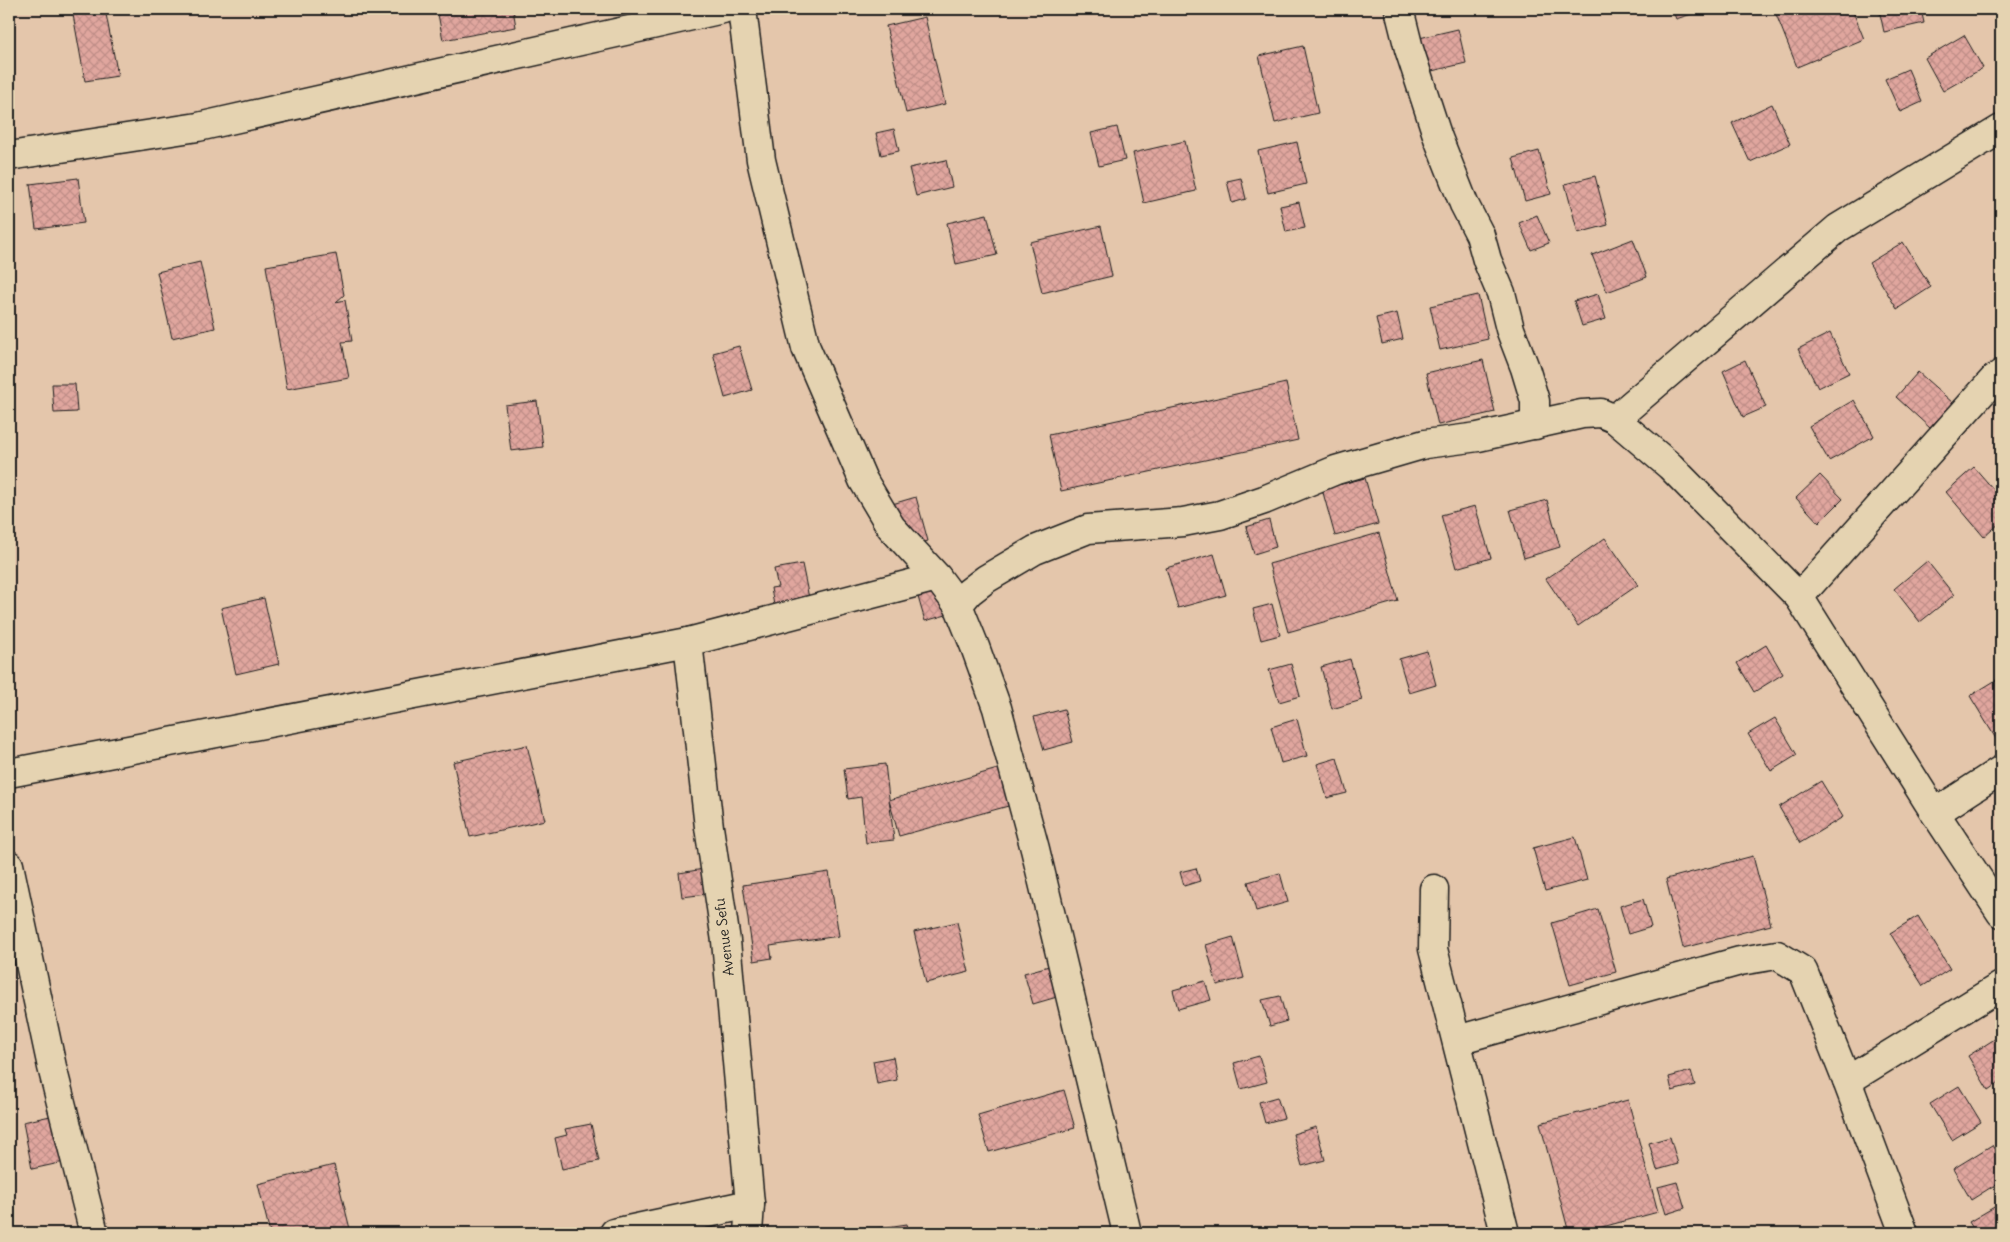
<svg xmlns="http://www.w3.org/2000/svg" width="2010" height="1242" font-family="Delius,sans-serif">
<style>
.building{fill:url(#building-cross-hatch);stroke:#1c1c1c}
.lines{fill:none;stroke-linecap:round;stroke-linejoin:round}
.street-casing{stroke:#1c1c1c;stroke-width:31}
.street{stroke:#e5d3b1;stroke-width:28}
.labels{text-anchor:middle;stroke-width:5;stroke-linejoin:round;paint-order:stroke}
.street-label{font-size:14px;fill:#1c1c1c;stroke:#e5d3b1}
</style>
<defs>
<pattern id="building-cross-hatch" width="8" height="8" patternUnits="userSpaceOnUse" patternTransform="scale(1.25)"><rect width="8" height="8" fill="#e0a69e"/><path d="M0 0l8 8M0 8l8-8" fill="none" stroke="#c08e88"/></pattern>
</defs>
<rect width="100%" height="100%" fill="#e4c6ab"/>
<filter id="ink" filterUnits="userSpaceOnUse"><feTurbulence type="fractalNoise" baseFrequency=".02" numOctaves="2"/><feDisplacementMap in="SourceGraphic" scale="10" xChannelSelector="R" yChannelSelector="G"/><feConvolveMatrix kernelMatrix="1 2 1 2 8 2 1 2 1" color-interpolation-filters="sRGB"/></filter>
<g filter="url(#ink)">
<g class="building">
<path d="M72 9H105L118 76 85 81Z"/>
<path d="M437 9H513L516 27 443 40Z"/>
<path d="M1672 9H1707L1676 19Z"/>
<path d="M1774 9H1852L1864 39 1797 67Z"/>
<path d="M1879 9H1921L1924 23 1884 32Z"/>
<path d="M925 17 945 104 906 113 886 26Z"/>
<path d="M1458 29 1466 63 1423 73 1415 39Z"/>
<path d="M1964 35 1983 68 1943 91 1925 58Z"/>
<path d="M1303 46 1318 113 1275 123 1259 56Z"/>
<path d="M1908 69 1922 102 1900 112 1885 79Z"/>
<path d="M1772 104 1790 144 1750 162 1732 123Z"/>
<path d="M1117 127 1125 160 1099 166 1091 133Z"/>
<path d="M894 129 899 151 881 155 876 133Z"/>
<path d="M1185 141 1196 191 1144 203 1133 153Z"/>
<path d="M1297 142 1306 184 1268 193 1258 151Z"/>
<path d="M1539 151 1551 194 1525 201 1513 158Z"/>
<path d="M946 160 952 187 916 196 909 168Z"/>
<path d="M1595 176 1608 225 1578 233 1565 184Z"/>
<path d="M78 178 84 223 36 229 30 184Z"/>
<path d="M1241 178 1246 199 1232 203 1227 181Z"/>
<path d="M1299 202 1305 228 1286 232 1280 206Z"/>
<path d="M987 214 997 255 956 264 947 223Z"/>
<path d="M1537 215 1549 243 1531 250 1519 223Z"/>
<path d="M1101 226 1112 276 1042 293 1030 242Z"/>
<path d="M1633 239 1647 277 1607 292 1592 255Z"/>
<path d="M1903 242 1931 287 1897 309 1869 263Z"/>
<path d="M336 254 344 295 336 302 345 300 352 341 342 342 349 378 287 389 266 266Z"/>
<path d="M200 262 215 328 172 338 157 272Z"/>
<path d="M1598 294 1606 319 1582 326 1574 301Z"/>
<path d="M1478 295 1488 339 1440 350 1430 306Z"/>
<path d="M1397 313 1403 339 1382 344 1376 318Z"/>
<path d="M1830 333 1849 373 1818 388 1798 349Z"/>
<path d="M739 346 752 390 725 398 713 353Z"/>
<path d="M1483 360 1495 412 1438 425 1426 373Z"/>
<path d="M1745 360 1766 407 1743 417 1723 371Z"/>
<path d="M1918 372 1953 403 1930 428 1896 397Z"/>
<path d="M1286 383 1298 440 1061 491 1049 435Z"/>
<path d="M52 384H75L77 412 54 413Z"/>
<path d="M1854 400 1874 436 1829 461 1809 426Z"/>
<path d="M537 401 543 447 511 451 505 405Z"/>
<path d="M1974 467 2001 498V522L1984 537 1946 492Z"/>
<path d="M1820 475 1843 499 1819 523 1796 498Z"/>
<path d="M1365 478 1378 524 1335 536 1322 489Z"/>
<path d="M916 497 928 541 894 550 882 507Z"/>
<path d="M1547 500 1560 547 1524 558 1510 510Z"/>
<path d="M1475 506 1491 558 1456 568 1441 515Z"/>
<path d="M1269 520 1276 547 1254 554 1246 527Z"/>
<path d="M1379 533 1398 601 1288 632 1269 564Z"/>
<path d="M1605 538 1638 585 1578 626 1546 579Z"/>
<path d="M1214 554 1226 595 1178 608 1166 568Z"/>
<path d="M1927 561 1954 595 1920 622 1894 589Z"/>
<path d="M802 564 810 603 775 611 771 588 778 587 774 569Z"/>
<path d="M940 591 946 615 925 621 918 597Z"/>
<path d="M264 598 279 664 236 674 221 608Z"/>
<path d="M1272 604 1280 635 1261 640 1253 609Z"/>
<path d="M1766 645 1783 674 1754 692 1737 663Z"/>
<path d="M1427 651 1436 685 1409 693 1399 659Z"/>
<path d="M1350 659 1362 700 1332 709 1321 667Z"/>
<path d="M1291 664 1300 696 1279 702 1269 670Z"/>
<path d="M2001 677V747L1970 696Z"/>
<path d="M1064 709 1073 742 1044 750 1034 717Z"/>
<path d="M1775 718 1797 755 1771 771 1748 734Z"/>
<path d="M1297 719 1307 756 1281 763 1271 727Z"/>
<path d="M527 745 545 820 470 837 453 762Z"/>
<path d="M1337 758 1347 793 1327 798 1317 764Z"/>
<path d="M885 764 894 840 866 843 861 797 848 799 844 769Z"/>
<path d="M1001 768 1012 805 899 836 889 800Z"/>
<path d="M1821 781 1843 817 1800 843 1779 807Z"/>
<path d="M1575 837 1587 880 1545 891 1533 848Z"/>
<path d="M1753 856 1771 925 1683 948 1666 879Z"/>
<path d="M1196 868 1200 881 1184 886 1180 872Z"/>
<path d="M704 869 707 894 682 897 679 873Z"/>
<path d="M829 872 839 936 770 946 772 958 754 961 743 885Z"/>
<path d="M1280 873 1288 902 1256 911 1248 882Z"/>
<path d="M1643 899 1651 927 1628 934 1620 906Z"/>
<path d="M1598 909 1616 972 1570 985 1552 923Z"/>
<path d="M1918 916 1950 969 1923 986 1890 933Z"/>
<path d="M957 922 969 972 926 983 914 932Z"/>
<path d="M1233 937 1244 978 1217 985 1206 945Z"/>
<path d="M1049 966 1057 997 1033 1004 1024 973Z"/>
<path d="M1205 981 1211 1000 1178 1009 1173 990Z"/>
<path d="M1280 996 1287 1021 1270 1026 1262 1000Z"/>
<path d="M2001 1035V1081L1988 1090 1968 1056Z"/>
<path d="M1259 1056 1267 1082 1241 1089 1234 1063Z"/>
<path d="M893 1057 897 1080 877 1084 873 1061Z"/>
<path d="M1691 1071 1695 1085 1672 1091 1669 1077Z"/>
<path d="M1959 1086 1981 1122 1952 1140 1930 1104Z"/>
<path d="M1064 1090 1075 1128 989 1152 978 1115Z"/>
<path d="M1277 1097 1284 1118 1265 1123 1259 1102Z"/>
<path d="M1628 1100 1658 1212 1580 1233H1569L1540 1123Z"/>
<path d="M55 1115 64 1162 32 1169 23 1122Z"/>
<path d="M591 1124 599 1161 562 1169 555 1138 567 1135 565 1129Z"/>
<path d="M1316 1127 1325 1160 1302 1166 1293 1134Z"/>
<path d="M1670 1137 1678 1164 1657 1170 1649 1143Z"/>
<path d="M9 1138 14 1161 9 1162Z"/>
<path d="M1992 1145 2001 1161V1181L1971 1200 1953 1169Z"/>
<path d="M334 1165 351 1233H270L258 1184Z"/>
<path d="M1677 1182 1685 1208 1666 1214 1658 1187Z"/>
<path d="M2001 1203V1233H1976L1969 1222Z"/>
<path d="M907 1224 909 1233H852V1232Z"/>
</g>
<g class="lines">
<g class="street-casing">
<g id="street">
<path d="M742 9 761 160 806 348 863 480 891 527 937 577 958 605 975 647 997 708 1035 849 1127 1233"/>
<path d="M1399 9 1409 49 1438 138 1464 204 1480 235 1487 260 1501 293 1510 329 1525 368 1535 401V425"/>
<path d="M9 156 198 127 723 9"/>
<path d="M1615 419 1838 228 2001 129"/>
<path d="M1799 597 1994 379 2001 374"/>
<path d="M958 605 969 592 986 579 1035 550 1088 529 1183 522 1220 515 1264 500 1336 470 1425 444 1478 437 1582 414 1601 413 1615 419 1670 466 1799 597 1935 813 2001 913"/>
<path d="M688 642 709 827 726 941 750 1204 748 1233"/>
<path d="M9 773 688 642 937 577"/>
<path d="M1935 813 2001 770"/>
<path d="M9 865 52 1067 94 1233"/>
<path d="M1434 889 1433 949 1505 1233"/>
<path d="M1457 1040 1740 961 1777 955 1803 971 1847 1081 1904 1233"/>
<path d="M1847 1081 2001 986"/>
<path d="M614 1233 750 1204"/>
</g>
</g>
<use href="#street" class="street"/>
</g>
</g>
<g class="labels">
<g class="street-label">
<text transform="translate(724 937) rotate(-97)" y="5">Avenue Sefu</text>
</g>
</g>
<rect width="2010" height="1242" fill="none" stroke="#e5d3b1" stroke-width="30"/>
<rect x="15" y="15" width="1980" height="1212" fill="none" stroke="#1c1c1c" stroke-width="2" filter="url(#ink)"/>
</svg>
